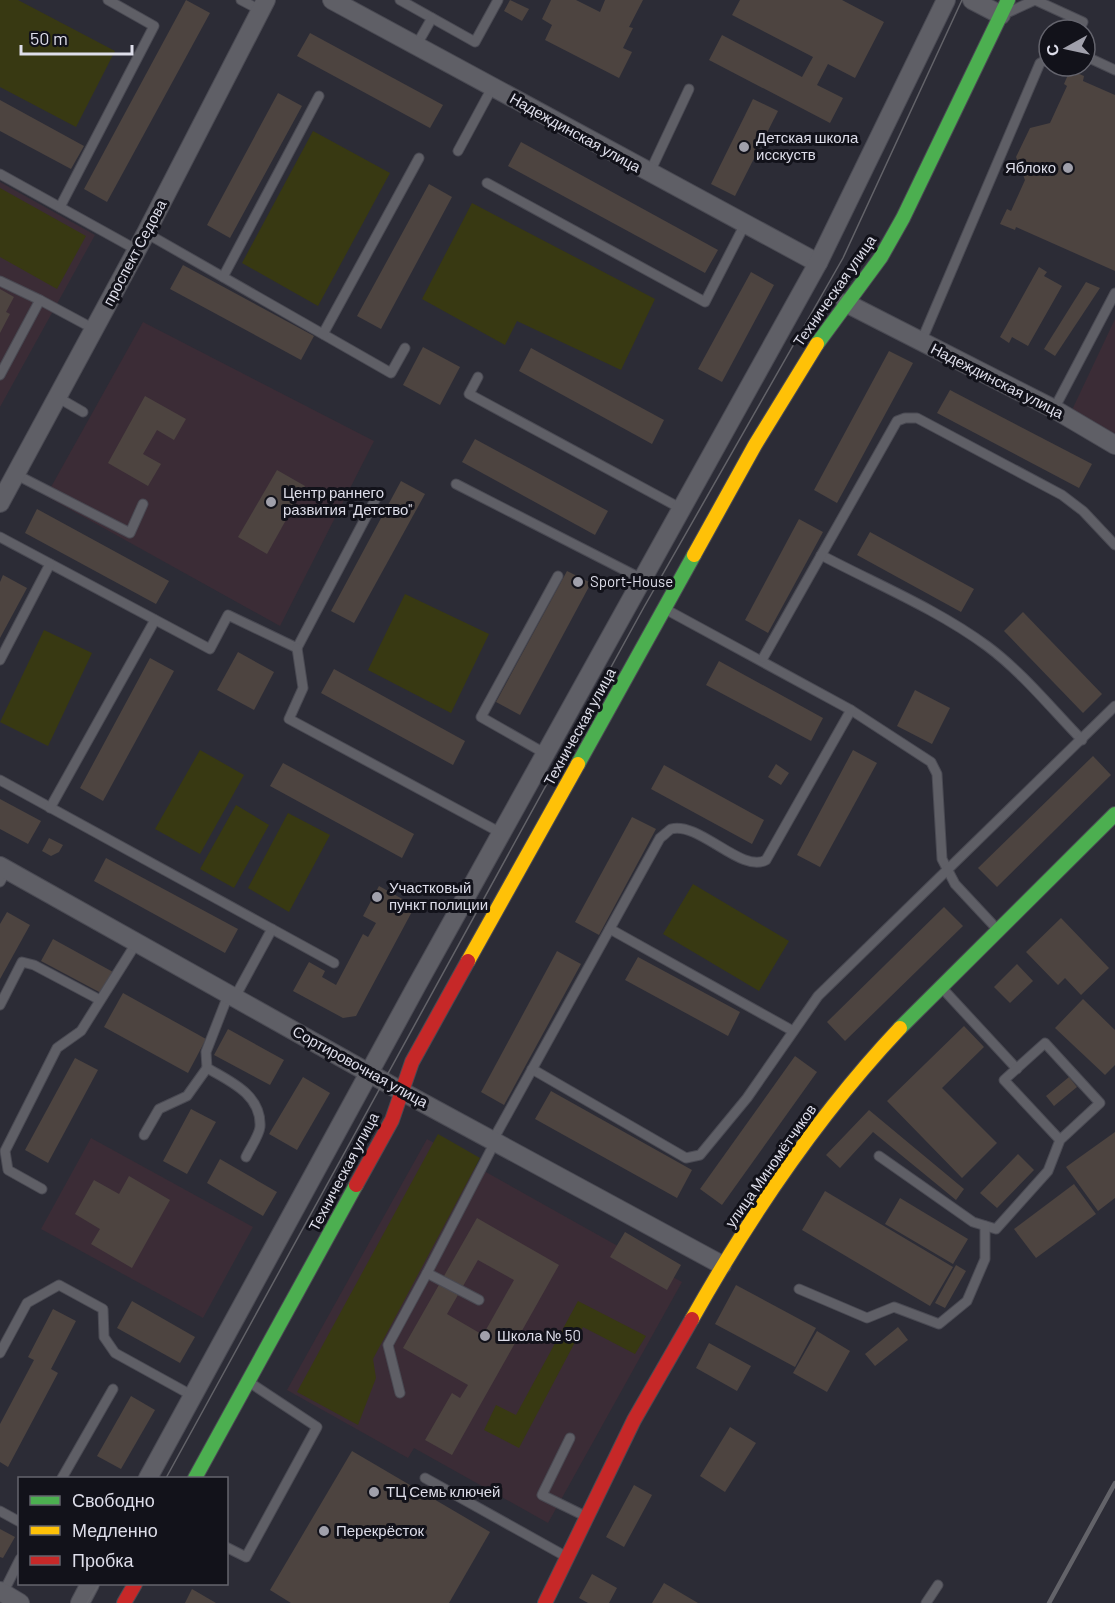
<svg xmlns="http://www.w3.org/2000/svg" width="1115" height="1603" font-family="Barlow,sans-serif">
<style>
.education{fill:#3b2c36}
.green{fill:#383912}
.building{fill:#4d4440;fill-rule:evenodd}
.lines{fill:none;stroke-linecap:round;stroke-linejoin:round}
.lane-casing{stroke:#4a4a53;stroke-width:11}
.street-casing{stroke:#4a4a53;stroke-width:20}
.fast-casing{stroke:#4a4a53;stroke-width:16}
.slow-casing{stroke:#4a4a53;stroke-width:16}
.jam-casing{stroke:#4a4a53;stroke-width:16}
.lane{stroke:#5f5f66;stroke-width:9}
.street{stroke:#5f5f66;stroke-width:18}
.fast{stroke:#4caf50;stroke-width:14}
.slow{stroke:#ffc107;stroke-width:14}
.jam{stroke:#c62828;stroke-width:14}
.tram{stroke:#636369;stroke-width:1.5}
.rail{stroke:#636369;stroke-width:4.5}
.poi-dot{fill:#a0a0ab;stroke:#12121a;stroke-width:2}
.labels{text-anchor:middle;stroke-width:6;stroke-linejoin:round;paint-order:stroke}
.street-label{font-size:15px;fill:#dedeea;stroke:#12121a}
.poi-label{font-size:15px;fill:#dedeea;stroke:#12121a;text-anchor:start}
</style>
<rect width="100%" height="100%" fill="#2c2c36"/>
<g class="education">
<path d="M0 182 95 235 0 407Z"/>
<path d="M1115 319V438L1072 410Z"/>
<path d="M143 322 374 441 280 626 46 496Z"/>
<path d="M91 1138 253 1227 203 1318 41 1229Z"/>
<path d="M427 1139 682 1282 548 1523 414 1448 408 1458 287 1390Z"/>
</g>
<g class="green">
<path d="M0 0H18L115 51 76 127 0 87Z"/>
<path d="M313 131 390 173 318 306 242 263Z"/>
<path d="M0 188 86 236 57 289 0 257Z"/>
<path d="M472 203 655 299 621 370 517 321 505 345 422 299Z"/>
<path d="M405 594 489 634 451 713 368 670Z"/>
<path d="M44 630 92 653 48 746 0 722Z"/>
<path d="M200 750 244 775 200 854 155 829Z"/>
<path d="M236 805 269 825 234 888 200 869Z"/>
<path d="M288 813 330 835 289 912 248 888Z"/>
<path d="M693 884 789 941 759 991 663 934Z"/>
<path d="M438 1134 480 1158 373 1359 376 1378 358 1425 297 1392Z"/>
<path d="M578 1301 646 1336 635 1354 583 1327 519 1448 484 1430 496 1405 516 1415Z"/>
</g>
<g class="building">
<path d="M186 0 210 13 107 202 84 189Z"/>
<path d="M510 0 529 9 522 21 504 11Z"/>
<path d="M551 0H576L600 12 605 0H643L629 27 633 28 623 48 632 52 619 78 545 40 552 25 542 19Z"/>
<path d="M740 0H842L884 22 855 78 828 64 817 85 843 98 830 123 709 60 722 35 802 77 813 57 732 15Z"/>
<path d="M310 33 443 105 430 128 297 56Z"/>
<path d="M1070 70 1084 76 1083 81 1115 95V271L1016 227 1015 230 1000 224 1007 209 1011 211 1025 180 1016 157 1030 128 1050 123 1067 86 1064 84Z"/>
<path d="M278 93 302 106 230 238 207 225Z"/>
<path d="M753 99 778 111 735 196 711 184Z"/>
<path d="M0 100 84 146 71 169 0 131Z"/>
<path d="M521 142 718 250 705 273 508 166Z"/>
<path d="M429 184 452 197 381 329 357 316Z"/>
<path d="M183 265 314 336 301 360 170 289Z"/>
<path d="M1039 267 1047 272 1044 276 1062 286 1028 346 1012 337 1009 343 1000 337Z"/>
<path d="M751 272 774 285 722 382 698 369Z"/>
<path d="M1086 282 1100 288 1055 356 1044 349Z"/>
<path d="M0 289 14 297 6 312 10 314 0 333Z"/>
<path d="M423 347 460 367 440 405 403 385Z"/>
<path d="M531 348 664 420 652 444 519 371Z"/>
<path d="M889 351 913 363 837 503 814 490Z"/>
<path d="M950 390 1092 464 1079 488 937 413Z"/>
<path d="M145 396 186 419 174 440 157 430 143 454 161 464 148 486 108 463Z"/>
<path d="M475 439 608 511 595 535 462 462Z"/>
<path d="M277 470 305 486 267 554 238 537Z"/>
<path d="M401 481 425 494 354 623 331 611Z"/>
<path d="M37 509 169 581 156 604 25 533Z"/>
<path d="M799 519 823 532 768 633 745 620Z"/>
<path d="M870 532 974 589 961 612 857 555Z"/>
<path d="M567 571 591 583 520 715 496 702Z"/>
<path d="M3 575 27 588 0 638V582Z"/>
<path d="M1023 612 1102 694 1083 713 1004 631Z"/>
<path d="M238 652 274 672 254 710 217 690Z"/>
<path d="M150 658 174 671 103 801 80 788Z"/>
<path d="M719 661 823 718 811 741 706 685Z"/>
<path d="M334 669 465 741 453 765 321 693Z"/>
<path d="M915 690 950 708 932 744 897 726Z"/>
<path d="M853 750 877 763 820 867 797 855Z"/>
<path d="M1093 756 1111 775 997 887 978 868Z"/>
<path d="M283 763 414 834 402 858 270 786Z"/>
<path d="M776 764 789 773 781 785 768 777Z"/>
<path d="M664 765 764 820 752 844 651 789Z"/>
<path d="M0 799 41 821 28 844 0 829Z"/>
<path d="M632 817 656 829 599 935 575 922Z"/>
<path d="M49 838 63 845 59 852 51 856 42 851Z"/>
<path d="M106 858 238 929 225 953 94 881Z"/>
<path d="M379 886 415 906 356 1016 343 1018 293 991 309 962 325 971 322 977 336 985 363 934 368 937 376 923 363 916Z"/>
<path d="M944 907 963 926 845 1041 827 1022Z"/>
<path d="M7 912 30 925 0 979V924Z"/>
<path d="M1061 918 1109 968 1081 995 1065 978 1058 985 1026 952Z"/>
<path d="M53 939 113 972 101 993 41 961Z"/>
<path d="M557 951 581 964 504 1105 481 1092Z"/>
<path d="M638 957 740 1012 728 1036 625 980Z"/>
<path d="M1017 964 1033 981 1010 1003 994 987Z"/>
<path d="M123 993 206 1039 188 1073 104 1027Z"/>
<path d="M1083 999 1115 1030V1065L1105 1075 1055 1028Z"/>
<path d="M964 1026 984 1047 942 1088 997 1143 962 1178 887 1101Z"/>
<path d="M228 1029 284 1060 270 1085 214 1055Z"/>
<path d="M795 1056 817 1072 722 1205 700 1189Z"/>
<path d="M75 1058 98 1070 48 1163 25 1150Z"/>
<path d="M303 1077 330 1093 297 1150 269 1134Z"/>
<path d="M1069 1077 1077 1087 1054 1106 1046 1096Z"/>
<path d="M551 1091 692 1170 677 1198 535 1119Z"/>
<path d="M191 1109 216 1122 187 1174 163 1161Z"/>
<path d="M869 1110 964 1189 956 1200 873 1132 840 1168 826 1155Z"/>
<path d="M1115 1132V1198L1098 1211 1066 1167Z"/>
<path d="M1018 1154 1034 1170 997 1208 980 1193Z"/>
<path d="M220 1159 277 1192 263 1216 207 1183Z"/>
<path d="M129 1176 170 1200 132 1268 91 1244 100 1229 75 1214 94 1180 119 1194Z"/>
<path d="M1074 1184 1096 1214 1036 1258 1014 1229Z"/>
<path d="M825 1191 953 1267 930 1306 802 1230Z"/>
<path d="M900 1198 968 1239 953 1264 885 1224Z"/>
<path d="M477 1218 559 1265 452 1455 425 1440 452 1393 460 1398 468 1385 403 1348ZM478 1260 514 1280 483 1335 447 1314Z"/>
<path d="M625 1232 681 1265 667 1290 610 1257Z"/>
<path d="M956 1265 966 1271 945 1308 935 1303Z"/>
<path d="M736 1285 816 1328 795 1367 715 1324Z"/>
<path d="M132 1301 195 1337 180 1363 117 1328Z"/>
<path d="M53 1309 76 1321 51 1369 58 1373 8 1467 0 1462V1424L34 1360 28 1357Z"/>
<path d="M898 1327 908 1340 875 1366 865 1354Z"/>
<path d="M817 1331 850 1351 827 1392 793 1373Z"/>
<path d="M709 1343 751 1366 737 1391 696 1368Z"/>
<path d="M131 1396 155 1410 121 1469 97 1456Z"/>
<path d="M730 1427 756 1443 725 1492 700 1476Z"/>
<path d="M352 1451 490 1532 449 1603H291L270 1590Z"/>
<path d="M634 1485 652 1495 624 1547 606 1537Z"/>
<path d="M0 1529 15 1537 3 1558 0 1557Z"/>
<path d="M592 1574 617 1588 609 1603H588L579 1598Z"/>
<path d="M664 1583 698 1603H652Z"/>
<path d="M192 1589 216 1603H185Z"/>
</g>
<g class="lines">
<g class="lane-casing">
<g id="lane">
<path d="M241 0 260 10"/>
<path d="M400 0 475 42 498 0"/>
<path d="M1009 12 1035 0 1083 22 1079 30"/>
<path d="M416 46 432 18"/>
<path d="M1085 56 1115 70"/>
<path d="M458 151 492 88"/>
<path d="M0 174 137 250"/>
<path d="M649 174 689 89"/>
<path d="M487 183 705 302 745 224"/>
<path d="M60 207 154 26 108 0"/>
<path d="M146 233 391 373 405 348"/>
<path d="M223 277 319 96"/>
<path d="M0 281 40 300"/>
<path d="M323 334 419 158"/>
<path d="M921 342 1040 63 1049 59"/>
<path d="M0 375 40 300 94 329"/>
<path d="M478 377 469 394 682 509"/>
<path d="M57 397 83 412"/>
<path d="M1054 409 1115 293"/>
<path d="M15 474 130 533 143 504"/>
<path d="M456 484 642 579"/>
<path d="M0 537 210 649 228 615 297 648 376 498"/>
<path d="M821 555C876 584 937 609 987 646 1022 672 1051 708 1082 740"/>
<path d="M667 610 851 710 931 762 937 774 942 859 955 884 997 929"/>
<path d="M297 648 303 688 289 719 501 833"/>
<path d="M763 658 897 421 905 418H917L1062 495 1083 511 1115 545"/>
<path d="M0 660 50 564"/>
<path d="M546 754 481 717 558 576"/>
<path d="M0 780 334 963"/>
<path d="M50 808 155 620"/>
<path d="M0 882 7 870"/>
<path d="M610 929 793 1031"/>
<path d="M942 988 1017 1069"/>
<path d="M229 993 206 1052 207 1068C230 1081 262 1095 260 1127 259 1136 250 1148 246 1157"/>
<path d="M235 997 272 929"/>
<path d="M0 1005 22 962 34 965 100 1000"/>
<path d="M532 1069 686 1158 700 1155 747 1098 818 996 1115 706"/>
<path d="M144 1135 159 1109 187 1096 207 1068"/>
<path d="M493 1140 660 838C663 836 668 831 671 829 699 821 742 874 766 860L851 710"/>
<path d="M879 1156 973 1222 996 1229 1048 1171 1060 1140 1100 1103 1045 1043 1004 1080 1060 1140"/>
<path d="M42 1189 8 1170 5 1151 57 1048 81 1031 137 942"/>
<path d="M799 1289 867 1318 894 1307 939 1324 967 1301 985 1259V1226"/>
<path d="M479 1300 427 1273 495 1142"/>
<path d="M0 1353 27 1303 59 1285 103 1309 104 1337 115 1353 193 1396"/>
<path d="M400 1393 388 1345 427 1273"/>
<path d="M570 1438 542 1495 585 1516"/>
<path d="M62 1478 113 1389"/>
<path d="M425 1478 565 1556"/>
<path d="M0 1511 20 1522"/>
<path d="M226 1547 246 1557 317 1427 249 1382"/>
<path d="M3 1593 20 1559"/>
<path d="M926 1603 938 1585"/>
</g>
</g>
<g class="street-casing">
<g id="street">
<path d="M332 0 818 263"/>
<path d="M972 0 1001 15"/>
<path d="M846 303 1054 409 1115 445"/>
<path d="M0 503 146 233 266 0"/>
<path d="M0 866 401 1091 722 1265"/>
<path d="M148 1478 417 985 818 263 946 0"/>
<path d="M0 1591 20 1603"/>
<path d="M80 1603 90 1584"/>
</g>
</g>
<g class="fast-casing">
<g id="fast">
<path d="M817 344 881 257 903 218 1008 0"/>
<path d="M578 764 694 555"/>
<path d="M900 1028 1115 814"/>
<path d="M195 1478 356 1185"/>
</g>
</g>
<g class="slow-casing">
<g id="slow">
<path d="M694 555 755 445 817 344"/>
<path d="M468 961 578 764"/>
<path d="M692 1319C750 1216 819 1114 900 1028"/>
</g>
</g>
<g class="jam-casing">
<g id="jam">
<path d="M356 1185 392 1120 412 1062 468 961"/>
<path d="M124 1603 135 1584"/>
<path d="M545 1603 634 1420 692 1319"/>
</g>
</g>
<use href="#lane" class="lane"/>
<use href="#street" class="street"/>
<use href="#fast" class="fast"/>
<use href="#slow" class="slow"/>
<use href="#jam" class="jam"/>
<g class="tram">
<path d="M166 1478 644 607 843 258 962 0"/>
<path d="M87 1603 99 1584"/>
</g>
<path class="rail" d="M1049 1603 1115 1483"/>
</g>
<g class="poi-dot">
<circle cx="744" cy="147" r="6"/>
<circle cx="1068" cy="168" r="6"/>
<circle cx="271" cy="502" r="6"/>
<circle cx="578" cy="582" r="6"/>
<circle cx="377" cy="897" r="6"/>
<circle cx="485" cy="1336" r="6"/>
<circle cx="374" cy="1492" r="6"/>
<circle cx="324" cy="1531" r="6"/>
</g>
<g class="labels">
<g class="street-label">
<text transform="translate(575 133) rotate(29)" y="5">Надеждинская улица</text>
<text transform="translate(135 253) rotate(-62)" y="5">проспект Седова</text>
<text transform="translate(835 291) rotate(-55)" y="5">Техническая улица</text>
<text transform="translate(997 381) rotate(27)" y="5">Надеждинская улица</text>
<text transform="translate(580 727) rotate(-61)" y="5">Техническая улица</text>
<text transform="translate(360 1067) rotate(29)" y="5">Сортировочная улица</text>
<text transform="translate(771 1166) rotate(-55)" y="5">улица Миномётчиков</text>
<text transform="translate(344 1172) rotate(-62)" y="5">Техническая улица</text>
</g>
<g class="poi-label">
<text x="756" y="143">Детская школа<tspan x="756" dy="17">исскуств</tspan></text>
<text x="1056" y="173" text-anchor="end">Яблоко</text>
<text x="283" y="498">Центр раннего<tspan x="283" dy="17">развития "Детство"</tspan></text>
<text x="590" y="587">Sport-House</text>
<text x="389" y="893">Участковый<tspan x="389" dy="17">пункт полиции</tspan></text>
<text x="497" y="1341">Школа № 50</text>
<text x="386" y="1497">ТЦ Семь ключей</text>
<text x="336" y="1536">Перекрёсток</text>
</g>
</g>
<rect x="18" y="1477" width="210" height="108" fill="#12121a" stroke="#64646d" stroke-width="1.5"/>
<rect x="30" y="1496" width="30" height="9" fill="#4caf50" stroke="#64646d" stroke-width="1.5"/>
<text x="72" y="1507" font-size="18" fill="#dedeea">Свободно</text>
<rect x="30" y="1526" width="30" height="9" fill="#ffc107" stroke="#64646d" stroke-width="1.5"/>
<text x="72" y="1537" font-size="18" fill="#dedeea">Медленно</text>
<rect x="30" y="1556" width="30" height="9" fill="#c62828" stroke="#64646d" stroke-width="1.5"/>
<text x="72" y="1567" font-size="18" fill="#dedeea">Пробка</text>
<g transform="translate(1067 48) rotate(262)"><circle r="28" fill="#12121a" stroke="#64646d" stroke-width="1.5"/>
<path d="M0-4.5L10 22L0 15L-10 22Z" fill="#a0a0ab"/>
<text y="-9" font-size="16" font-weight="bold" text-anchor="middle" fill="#dedeea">С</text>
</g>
<path d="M21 45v9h111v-9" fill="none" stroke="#dedeea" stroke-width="3"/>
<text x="30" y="45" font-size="18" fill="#dedeea" stroke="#12121a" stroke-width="4.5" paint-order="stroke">50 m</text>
</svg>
